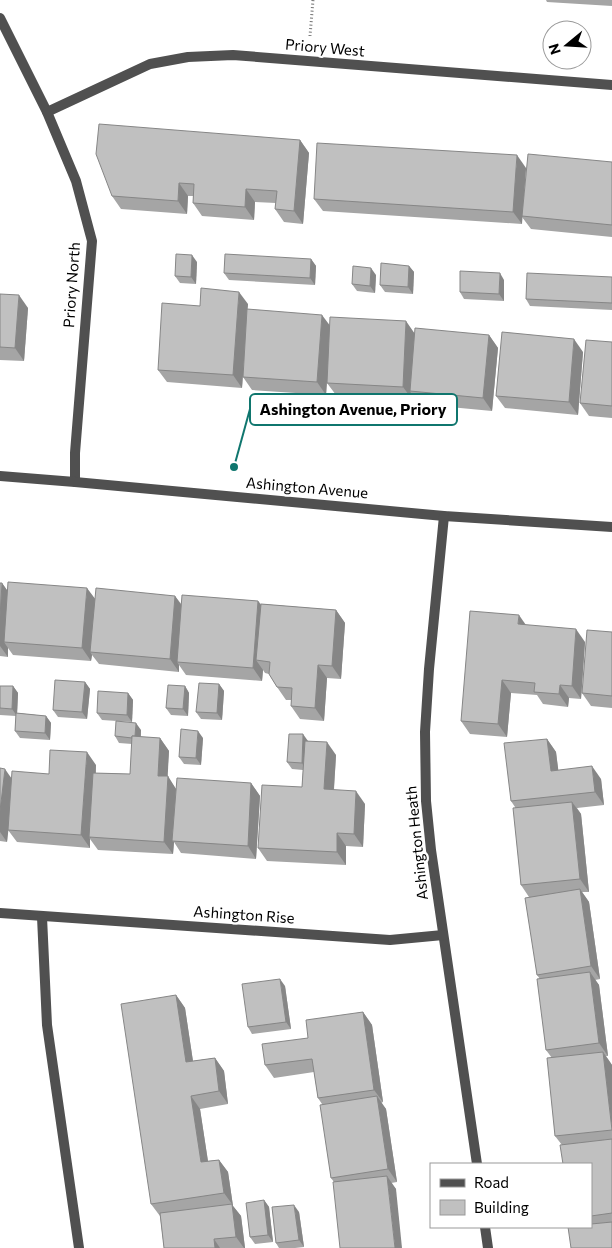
<svg xmlns="http://www.w3.org/2000/svg" width="612" height="1248" font-family="Commissioner,sans-serif">
<style>
.lines{fill:none;stroke-linecap:round;stroke-linejoin:round}
.path{stroke:#727272;stroke-width:3;stroke-dasharray:1 2.5;stroke-linecap:butt}
.street{stroke:#505050;stroke-width:10}
.wall{fill:#a5a5a5}
.shaded-wall{fill:#868686}
.building{fill:#c0c0c0;stroke:#868686}
.labels{text-anchor:middle;stroke-width:4.5;stroke-linejoin:round;paint-order:stroke}
.street-label{font-size:15px;fill:#000;stroke:#fff}
.leader{fill:none;stroke:#0f766e;stroke-width:2}
.callout-dot{fill:#0f766e;stroke:#fff;stroke-width:2}
.callout{fill:#fff;stroke:#0f766e;stroke-width:2}
.callout-label{font-size:16px;text-anchor:middle;font-weight:bold;fill:#000}
</style>
<rect width="100%" height="100%" fill="#fff"/>
<g class="lines">
<path class="path" d="M310 36 313 0"/>
<g class="street">
<path d="M0 18 47 112 76 181 92 241 75 453V482"/>
<path d="M47 112 150 64 188 57 233 55 612 85"/>
<path d="M0 476 75 482 444 516 612 527"/>
<path d="M444 516 429 669 425 732 426 801 431 850 477 1164"/>
<path d="M0 913 390 940 443 935"/>
<path d="M42 917 47 1025 79 1248"/>
<path d="M485 1227 488 1248"/>
</g>
</g>
<g class="wall">
<path d="M546 0H612V6L547 2Z"/>
<path d="M300 140 309 153 303 224 284 222 275 209 276 203 255 202 254 220 202 216 193 203V196H188L187 214 121 209 112 196Z"/>
<path d="M612 162V237L531 229 522 217V224L323 211 314 199 526 168 523 205Z"/>
<path d="M311 259 316 266 315 285 229 280 224 273Z"/>
<path d="M197 262 196 284 180 283 175 276Z"/>
<path d="M409 266 414 272 413 294 385 292 380 285Z"/>
<path d="M376 275 375 293 357 291 352 284Z"/>
<path d="M612 277V310L530 306 526 299Z"/>
<path d="M504 280V301L464 299 460 292Z"/>
<path d="M0 294 28 308 24 361 0 360Z"/>
<path d="M248 304 247 309 330 326 415 333 489 335 498 348 492 411 418 404 412 395V399L336 395 327 383V379L326 395 252 390 243 377 247 315 242 388 167 382 158 370 200 306Z"/>
<path d="M612 342V418L589 416 580 403Z"/>
<path d="M583 352 578 415 505 408 496 396Z"/>
<path d="M0 583H2L7 590 95 599 175 596 182 605 258 601 261 604 336 610 345 623 341 679 327 678 324 721 300 719 291 706V700H286L277 687 269 674 265 673 263 670 262 681 186 675 179 665V672L99 664 92 655 91 661 13 655 8 648V657L0 656Z"/>
<path d="M526 625 585 642 581 699 569 698 568 707 543 704 537 695 511 693 507 737 470 734 461 721Z"/>
<path d="M612 632V708L591 706 582 693Z"/>
<path d="M85 682 90 689 87 719 58 717 53 710Z"/>
<path d="M219 684 224 691 222 720 201 719 196 712Z"/>
<path d="M0 686H13L18 693 17 713 46 716 51 723 50 740 20 738 15 731 16 716 0 715Z"/>
<path d="M185 686 189 693 188 716 171 715 166 708Z"/>
<path d="M128 693 133 700 132 722 102 720 97 713Z"/>
<path d="M141 730V737L160 738 169 751 167 776 176 789 251 783 260 796 256 859 181 853 174 842 173 854 98 850 90 839V848L17 842 8 830 7 842 0 841V768L12 779 49 774 96 765V773L130 774 132 744 119 743 115 736Z"/>
<path d="M203 738 201 765 184 764 179 757Z"/>
<path d="M547 739 556 752 558 770 601 779 604 805 577 808 581 814 589 892H582L589 902 600 979 595 980 599 985 608 1056H606L612 1065V1248L591 1227V1164L562 1145 555 1136 552 1058 546 1050 540 979 537 975 529 897 521 885 515 807 511 801Z"/>
<path d="M308 741 336 755 334 790 365 804 363 847 346 846V865L267 861 258 848 302 787 303 770 292 769 287 762Z"/>
<path d="M285 986 291 1029 252 1034 248 1027Z"/>
<path d="M176 995 185 1008 193 1061 215 1058 224 1071 228 1104 200 1109 208 1161 219 1160 228 1172 233 1206 241 1216 245 1248H164L160 1216 151 1204Z"/>
<path d="M363 1012 372 1025 383 1102 381 1103 386 1109 397 1182 391 1183 396 1189 334 1182 331 1178 322 1104 318 1098 314 1072 274 1078 265 1065 308 1038Z"/>
<path d="M264 1200 269 1207 273 1242 255 1244 250 1237Z"/>
<path d="M299 1212 304 1247 295 1248H279L276 1243Z"/>
</g>
<g class="shaded-wall">
<path d="M300 140 309 153 303 224 294 211Z"/>
<path d="M517 155 526 168 522 224 513 212Z"/>
<path d="M179 183 188 196 187 214 178 201Z"/>
<path d="M246 189 255 202 254 220 245 207Z"/>
<path d="M192 255 197 262 196 284 191 277Z"/>
<path d="M311 259 316 266 315 285 310 278Z"/>
<path d="M409 266 414 272 413 294 408 287Z"/>
<path d="M371 268 376 275 375 293 370 286Z"/>
<path d="M500 273 504 280V301L499 294Z"/>
<path d="M239 292 248 304 242 388 233 375Z"/>
<path d="M19 295 28 308 24 361 15 348Z"/>
<path d="M322 315 331 327 326 395 317 382Z"/>
<path d="M406 321 415 334 410 391 412 395V399L403 387Z"/>
<path d="M489 335 498 348 492 411 483 398Z"/>
<path d="M574 339 583 352 578 415 569 402Z"/>
<path d="M2 583 11 596 4 642 8 648V657L0 646V617Z"/>
<path d="M87 588 96 600 90 652 92 655 91 661 82 648Z"/>
<path d="M175 596 184 609 177 662 179 665V672L170 659Z"/>
<path d="M258 601 267 614 256 660 263 670 262 681 253 668Z"/>
<path d="M336 610 345 623 341 679 332 666Z"/>
<path d="M519 615 528 628 518 624Z"/>
<path d="M576 629 585 642 581 699 572 686Z"/>
<path d="M318 665 327 678 324 721 315 708Z"/>
<path d="M502 680 511 693 507 737 498 724Z"/>
<path d="M85 682 90 689 87 719 82 712Z"/>
<path d="M219 684 224 691 222 720 217 713Z"/>
<path d="M560 685 569 698 568 707 559 694Z"/>
<path d="M13 686 18 693 17 716 12 709Z"/>
<path d="M185 686 189 693 188 716 183 709Z"/>
<path d="M128 693 133 700 132 722 127 715Z"/>
<path d="M46 716 51 723 50 740 45 733Z"/>
<path d="M136 723 141 730 140 745 135 738Z"/>
<path d="M198 731 203 738 201 765 196 758Z"/>
<path d="M303 734 308 741 306 770 302 763Z"/>
<path d="M160 738 169 751 167 789 158 776Z"/>
<path d="M547 739 556 752 560 783 551 771Z"/>
<path d="M327 742 336 755 333 802 324 789Z"/>
<path d="M87 752 96 765 91 838 89 837 90 839V848L81 835Z"/>
<path d="M592 766 601 779 604 805 595 792Z"/>
<path d="M5 769 14 782 7 842 0 832V811Z"/>
<path d="M168 776 176 789 172 841 174 842 173 854 164 842Z"/>
<path d="M251 783 260 796 256 859 248 846Z"/>
<path d="M356 791 365 804 363 847 354 834Z"/>
<path d="M572 802 581 814 589 892 580 879Z"/>
<path d="M337 833 346 846V865L337 852Z"/>
<path d="M580 889 589 902 600 979 591 966Z"/>
<path d="M590 972 599 985 608 1056 599 1043Z"/>
<path d="M280 979 285 986 291 1029 286 1022Z"/>
<path d="M176 995 185 1008 195 1075 186 1062Z"/>
<path d="M363 1012 372 1025 383 1102 374 1090Z"/>
<path d="M603 1052 612 1065V1129Z"/>
<path d="M215 1058 224 1071 228 1104 219 1091Z"/>
<path d="M191 1096 200 1109 210 1175 201 1162Z"/>
<path d="M377 1096 386 1109 397 1182 388 1169Z"/>
<path d="M219 1160 228 1172 233 1206 241 1216 245 1248H244L236 1237 232 1204 224 1193Z"/>
<path d="M387 1176 396 1189 402 1248H395Z"/>
<path d="M264 1200 269 1207 273 1242 268 1235Z"/>
<path d="M294 1205 299 1212 304 1247 299 1240Z"/>
<path d="M214 1239 220 1248H215Z"/>
</g>
<g class="building">
<path d="M99 124 300 140 294 211 275 209 277 191 246 189 245 207 193 203 194 184 179 183 178 201 112 196 96 154Z"/>
<path d="M317 143 517 155 513 212 314 199Z"/>
<path d="M528 154 612 162V225L522 216Z"/>
<path d="M176 254 192 255 191 277 175 276Z"/>
<path d="M225 254 311 259 310 278 224 273Z"/>
<path d="M381 263 409 266 408 287 380 285Z"/>
<path d="M353 266 371 268 370 286 352 284Z"/>
<path d="M460 271 500 273 499 294 460 292Z"/>
<path d="M527 273 612 277V303L526 299Z"/>
<path d="M201 288 239 292 233 375 158 370 162 303 200 306Z"/>
<path d="M0 294 19 295 15 348 0 347Z"/>
<path d="M247 309 322 315 317 382 243 377Z"/>
<path d="M330 317 406 321 403 387 327 383Z"/>
<path d="M415 328 489 335 483 398 410 391Z"/>
<path d="M502 332 574 339 569 402 496 396Z"/>
<path d="M586 340 612 342V406L580 403Z"/>
<path d="M8 582 87 588 82 648 4 642Z"/>
<path d="M0 583H2L0 617Z"/>
<path d="M96 588 175 596 170 659 90 652Z"/>
<path d="M182 595 258 601 253 668 177 662Z"/>
<path d="M261 604 336 610 332 666 318 665 315 708 291 706 292 688 277 687 269 674 270 662 256 660Z"/>
<path d="M470 611 519 615 518 624 576 629 572 686 560 685 559 694 534 692 535 683 502 680 498 724 461 721Z"/>
<path d="M587 630 612 632V696L582 693Z"/>
<path d="M55 680 85 682 82 712 53 710Z"/>
<path d="M199 683 219 684 217 713 196 712Z"/>
<path d="M168 685 185 686 183 709 166 708Z"/>
<path d="M0 686H13L12 709 0 708Z"/>
<path d="M98 691 128 693 127 715 97 713Z"/>
<path d="M16 713 46 716 45 733 15 731Z"/>
<path d="M116 721 136 723 135 736H132V738L115 736Z"/>
<path d="M181 729 198 731 196 758 179 757Z"/>
<path d="M289 734H303L302 763 287 762Z"/>
<path d="M132 736 160 738 158 776H168L164 842 89 837 93 773 130 774Z"/>
<path d="M547 739 551 771 592 766 595 792 511 801 504 743Z"/>
<path d="M305 741 327 742 324 789 356 791 354 834 337 833V852L258 848 262 785 302 787Z"/>
<path d="M50 750 87 752 81 835 8 830 12 771 49 774Z"/>
<path d="M0 768 5 769 0 811Z"/>
<path d="M177 778 251 783 248 846 172 841Z"/>
<path d="M572 802 580 879 521 885 513 808Z"/>
<path d="M580 889 591 966 537 975 525 898Z"/>
<path d="M590 972 599 1043 546 1050 537 979Z"/>
<path d="M280 979 286 1022 248 1027 242 984Z"/>
<path d="M176 995 186 1062 215 1058 219 1091 191 1096 201 1162 219 1160 224 1193 151 1204 121 1004Z"/>
<path d="M363 1012 374 1090 318 1098 312 1059 265 1065 262 1044 308 1038 306 1020Z"/>
<path d="M603 1052 612 1130 555 1136 547 1058Z"/>
<path d="M377 1096 388 1169 331 1178 320 1105Z"/>
<path d="M612 1139V1213L591 1216V1164H563L560 1145Z"/>
<path d="M387 1176 395 1248H340L333 1182Z"/>
<path d="M264 1200 268 1235 250 1237 246 1203Z"/>
<path d="M232 1204 236 1237 214 1239 215 1248H164L160 1213Z"/>
<path d="M294 1205 299 1240 276 1243 272 1207Z"/>
<path d="M612 1222V1248H571L568 1227H591V1224Z"/>
</g>
<g class="labels">
<g class="street-label">
<text transform="translate(325 48) rotate(5)" y="5">Priory West</text>
<text transform="translate(72 285) rotate(-86)" y="5">Priory North</text>
<text transform="translate(307 488) rotate(5)" y="5">Ashington Avenue</text>
<text transform="translate(417 843) rotate(-96)" y="5">Ashington Heath</text>
<text transform="translate(244 915) rotate(4)" y="5">Ashington Rise</text>
</g>
</g>
<path class="leader" d="M234 467L250 409"/>
<circle class="callout-dot" cx="234" cy="467" r="5"/>
<rect class="callout" x="250" y="394" width="207" height="31" rx="5"/>
<g class="callout-label">
<text x="353" y="415">Ashington Avenue, Priory</text>
</g>
<rect x="430" y="1163" width="162" height="65" fill="#ffffff" stroke="#999999"/>
<rect x="440" y="1179" width="25" height="8" fill="#505050" stroke="#999999"/>
<text x="474" y="1188" font-size="15" fill="#000000">Road</text>
<rect x="440" y="1200" width="25" height="15" fill="#c0c0c0" stroke="#999999"/>
<text x="474" y="1213" font-size="15" fill="#000000">Building</text>
<g transform="translate(567 45) rotate(252)"><circle r="24" fill="#ffffff" stroke="#999999"/>
<path d="M0-4L9 19L0 12L-9 19Z" fill="#000000"/>
<text y="-8" font-size="14" font-weight="bold" text-anchor="middle" fill="#000000">N</text>
</g>
</svg>
